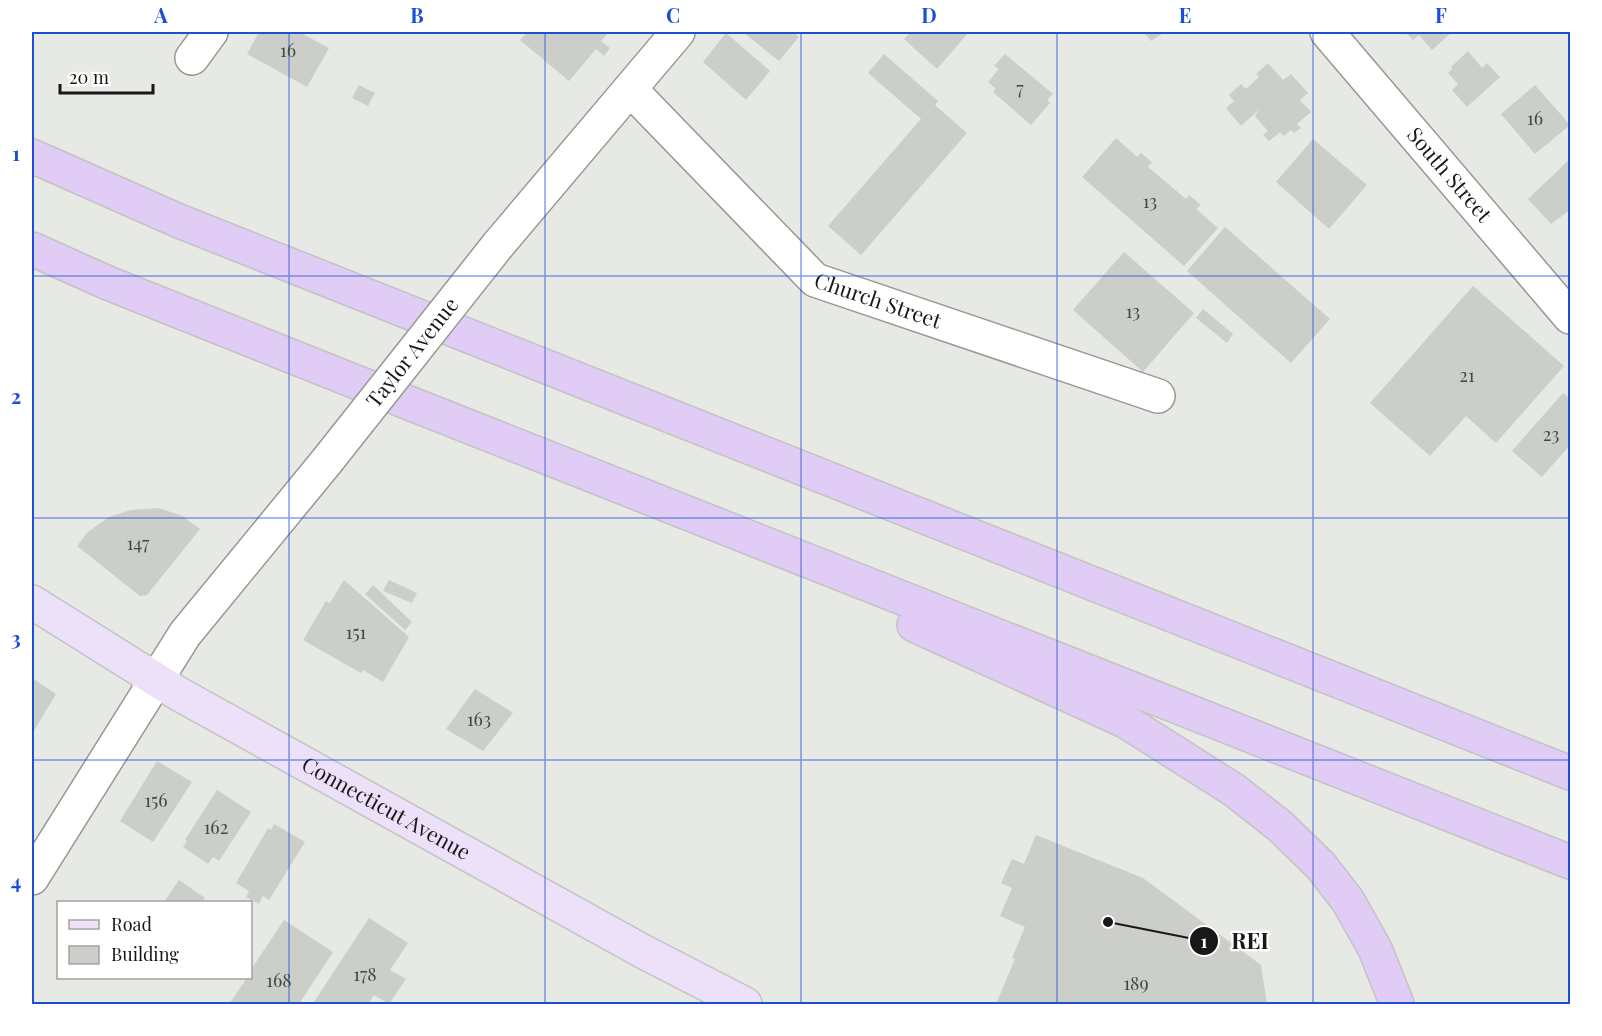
<svg xmlns="http://www.w3.org/2000/svg" width="1602" height="1036" font-family="'Playfair Display',serif">
<style>
.building{fill:#cbcec9}
.lines{fill:none;stroke-linecap:round;stroke-linejoin:round}
.minor-casing{stroke:#969894;stroke-width:36}
.tertiary-casing{stroke:#969894;stroke-width:36}
.primary-casing{stroke:#c3c3c3;stroke-width:36}
.motorway-casing{stroke:#c3c3c3;stroke-width:36}
.minor{stroke:#fff;stroke-width:33}
.tertiary{stroke:#fff;stroke-width:33}
.primary{stroke:#ede0f9;stroke-width:33}
.motorway{stroke:#e1ccf5;stroke-width:33}
.tertiary-bridge-casing{stroke:#969894;stroke-width:36;stroke-linecap:butt}
.tertiary-bridge{stroke:#fff;stroke-width:33}
.grid{fill:none;stroke:#1d4ed8;stroke-width:1.5;stroke-opacity:0.55}
.labels{text-anchor:middle;stroke-width:4.5;stroke-linejoin:round;paint-order:stroke}
.number-label{font-size:18px;fill:#444644}
.street-label{font-size:21px;fill:#171817;stroke:#fff}
.leader{fill:none;stroke:#171817;stroke-width:2}
.callout-dot{fill:#171817;stroke:#fff;stroke-width:2}
.mark-label{font-size:18px;text-anchor:middle;font-weight:bold;fill:#fff}
.callout-label{font-size:22px;text-anchor:middle;font-weight:bold;fill:#171817;stroke:#fff;stroke-width:4.5;stroke-linejoin:round;paint-order:stroke}
.neatline{fill:none;stroke:#1d4ed8;stroke-width:2}
.grid-label{font-size:20px;text-anchor:middle;font-weight:bold;fill:#1d4ed8}
</style>
<rect width="100%" height="100%" fill="#e6e9e4"/>
<g class="building">
<path d="M259 32H299L329 48 307 87 247 54Z"/>
<path d="M527 32H609L601 41 610 48 604 56 596 49 569 81 520 40Z"/>
<path d="M743 32H793L799 37 779 61Z"/>
<path d="M911 32H969L937 69 904 39Z"/>
<path d="M1144 32H1165L1151 41Z"/>
<path d="M1405 32H1452L1432 50 1419 35 1413 40Z"/>
<path d="M726 33 770 71 746 100 703 62Z"/>
<path d="M1468 51 1482 68 1487 63 1500 77 1467 107 1452 90 1458 84 1448 73 1452 69 1451 67Z"/>
<path d="M884 54 938 101 935 105 967 133 861 255 828 226 921 119 868 73Z"/>
<path d="M1005 54 1053 94 1047 100 1050 103 1031 125 993 92 996 89 988 82 999 69 994 66Z"/>
<path d="M1268 63 1283 80 1291 74 1308 93 1300 100 1311 112 1297 124 1301 128 1294 133 1291 130 1284 136 1280 132 1269 141 1263 135 1268 131 1255 116 1260 109 1241 126 1226 108 1234 101 1229 95 1241 84 1246 89 1259 77 1256 74Z"/>
<path d="M359 85 375 93 368 106 352 98Z"/>
<path d="M1535 85 1570 125 1535 154 1501 114Z"/>
<path d="M1116 138 1137 157 1141 153 1152 162 1148 167 1186 199 1189 195 1201 205 1196 209 1218 228 1184 266 1082 177Z"/>
<path d="M1313 139 1367 185 1329 229 1276 182Z"/>
<path d="M1570 159V210L1551 224 1528 199Z"/>
<path d="M1225 227 1330 319 1291 363 1187 271Z"/>
<path d="M1124 252 1194 313 1143 372 1073 310Z"/>
<path d="M1473 286 1564 366 1496 443 1466 416 1430 456 1370 403Z"/>
<path d="M1203 309 1233 334 1227 343 1196 318Z"/>
<path d="M1563 393 1570 399V445L1542 477 1512 451Z"/>
<path d="M159 508 182 516 200 529 147 595 140 596 77 546 88 532 109 517 131 510Z"/>
<path d="M344 580 409 637 383 682 363 670 361 673 303 640 326 601 330 603Z"/>
<path d="M389 580 417 593 412 603 383 591Z"/>
<path d="M373 585 412 622 405 630 365 594Z"/>
<path d="M32 678 56 694 32 734Z"/>
<path d="M475 689 513 713 483 751 446 729Z"/>
<path d="M157 761 192 782 153 842 120 821Z"/>
<path d="M217 790 251 812 219 861 213 857 208 864 183 847 187 841 185 840Z"/>
<path d="M274 824 305 842 269 900 263 896 259 904 246 897 249 891 236 883 268 828 271 830Z"/>
<path d="M1036 835 1143 878 1261 965 1267 1004H996L1015 959 1012 958 1025 927 1000 916 1012 888 1001 883 1012 859 1024 864Z"/>
<path d="M179 880 205 898 202 902H164Z"/>
<path d="M369 918 408 943 390 970 406 979 389 1004 374 995 368 1004H317L314 1002Z"/>
<path d="M284 920 333 952 299 1004H229L247 978H250V971Z"/>
</g>
<g class="lines">
<g class="minor-casing">
<g id="minor">
<path id="s1" d="M1327 32 1570 317"/>
<path d="M192 58 211 32"/>
<path id="s2" d="M630 89 815 280 1158 396"/>
</g>
</g>
<g class="tertiary-casing">
<g id="tertiary">
<path d="M498 245 678 32"/>
<path d="M32 878 185 634 327 461"/>
</g>
</g>
<g class="primary-casing">
<g id="primary">
<path id="s3" d="M32 602 179 694 644 952 745 1004"/>
</g>
</g>
<g class="motorway-casing">
<g id="motorway">
<path d="M32 156 179 221 1570 773"/>
<path d="M32 249 108 283 356 382 1570 862"/>
<path d="M914 625 1125 721 1234 790 1280 826 1321 866 1348 901 1375 949 1397 1004"/>
</g>
</g>
<use href="#minor" class="minor"/>
<use href="#tertiary" class="tertiary"/>
<use href="#primary" class="primary"/>
<use href="#motorway" class="motorway"/>
<g class="tertiary-bridge-casing">
<g id="tertiary-bridge">
<path id="s4" d="M327 461 498 245"/>
</g>
</g>
<use href="#tertiary-bridge" class="tertiary-bridge"/>
</g>
<path class="grid" d="M289 32V1004M545 32V1004M801 32V1004M1057 32V1004M1313 32V1004M32 276H1570M32 518H1570M32 760H1570"/>
<g class="labels">
<g class="number-label">
<text x="288" y="57">16</text>
<text x="1020" y="95">7</text>
<text x="1535" y="125">16</text>
<text x="1150" y="208">13</text>
<text x="1133" y="318">13</text>
<text x="1467" y="382">21</text>
<text x="1551" y="441">23</text>
<text x="138" y="550">147</text>
<text x="356" y="639">151</text>
<text x="479" y="726">163</text>
<text x="156" y="807">156</text>
<text x="216" y="834">162</text>
<text x="365" y="981">178</text>
<text x="279" y="987">168</text>
<text x="1136" y="990">189</text>
</g>
<g class="street-label">
<text dy="7" stroke="none"><textPath href="#s1" startOffset="188">South Street</textPath></text>
<text dy="7" stroke="none"><textPath href="#s2" startOffset="332">Church Street</textPath></text>
<text dy="7" stroke="none"><textPath href="#s4" startOffset="138">Taylor Avenue</textPath></text>
<text dy="7" stroke="none"><textPath href="#s3" startOffset="410">Connecticut Avenue</textPath></text>
</g>
</g>
<path class="leader" d="M1108 922L1204 941"/>
<g class="callout-dot">
<circle cx="1108" cy="922" r="6"/>
<circle cx="1204" cy="941" r="15"/>
</g>
<g class="mark-label">
<text x="1204" y="948">1</text>
</g>
<g class="callout-label">
<text x="1250" y="949">REI</text>
</g>
<rect width="1602" height="1036" fill="none" stroke="#ffffff" stroke-width="66"/>
<rect x="57" y="901" width="195" height="78" fill="#ffffff" stroke="#a2a3a2" stroke-width="1.5"/>
<rect x="69" y="920" width="30" height="9" fill="#ede0f9" stroke="#a2a3a2" stroke-width="1.5"/>
<text x="111" y="931" font-size="18" fill="#171817">Road</text>
<rect x="69" y="946" width="30" height="18" fill="#cbcec9" stroke="#a2a3a2" stroke-width="1.5"/>
<text x="111" y="961" font-size="18" fill="#171817">Building</text>
<path d="M60 84v9h93v-9" fill="none" stroke="#171817" stroke-width="3"/>
<text x="69" y="84" font-size="18" fill="#171817" stroke="#ffffff" stroke-width="4.5" paint-order="stroke">20 m</text>
<rect x="33" y="33" width="1536" height="970" class="neatline"/>
<g class="grid-label">
<text x="161" y="23">A</text>
<text x="417" y="23">B</text>
<text x="673" y="23">C</text>
<text x="929" y="23">D</text>
<text x="1185" y="23">E</text>
<text x="1441" y="23">F</text>
<text x="16" y="161">1</text>
<text x="16" y="404">2</text>
<text x="16" y="646">3</text>
<text x="16" y="889">4</text>
</g>
</svg>
